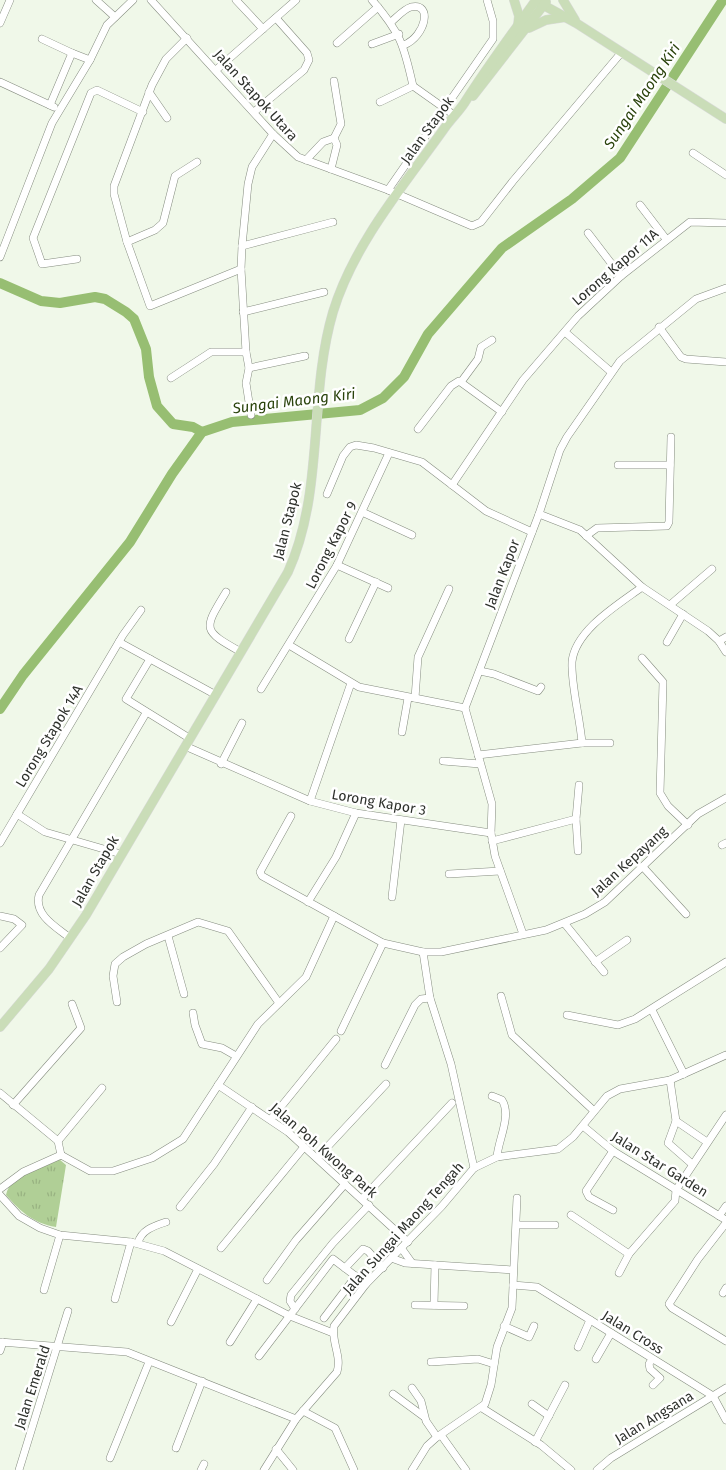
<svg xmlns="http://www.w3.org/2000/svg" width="726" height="1470" font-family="'Fira Sans',sans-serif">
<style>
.park{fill:url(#park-tufts)}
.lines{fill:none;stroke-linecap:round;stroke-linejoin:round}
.river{stroke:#97be72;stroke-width:10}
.minor-casing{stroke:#868d80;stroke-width:8}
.major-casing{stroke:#d9dad9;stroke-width:10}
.minor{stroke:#fff;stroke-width:7}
.major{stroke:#caddb8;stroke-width:9}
.labels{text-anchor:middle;stroke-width:5;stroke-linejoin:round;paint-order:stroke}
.street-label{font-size:14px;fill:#2e312c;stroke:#fff}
.water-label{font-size:15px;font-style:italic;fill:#2a430c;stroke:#fff}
</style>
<defs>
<pattern id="park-tufts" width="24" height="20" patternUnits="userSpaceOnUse" patternTransform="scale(1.25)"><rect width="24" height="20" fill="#b0cf96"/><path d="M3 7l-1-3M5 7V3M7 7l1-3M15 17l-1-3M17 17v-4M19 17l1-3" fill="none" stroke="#98b281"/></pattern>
</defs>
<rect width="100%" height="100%" fill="#f0f8e9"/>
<path class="park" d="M59 1159 66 1165 56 1227C33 1223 21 1212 6 1195 11 1173 40 1167 59 1159Z"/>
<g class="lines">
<g class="river">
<path d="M0 283 41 301 60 303 95 297 105 299 126 312 134 319 146 349 149 377 157 406 173 424 193 427 202 432"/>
<path d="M0 709 23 675 130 542 172 474 202 432 232 422 360 410 383 398 404 377 428 334 502 248 572 199 620 158 723 0"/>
</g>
<g class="minor-casing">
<g id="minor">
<path d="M96 0 115 17"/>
<path d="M151 0 273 134 298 157 388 190 472 226 481 222 513 181 621 53"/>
<path d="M236 0 263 29"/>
<path d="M372 0C400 32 404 45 413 86L454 115"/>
<path d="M391 22C397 17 404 9 411 7 433 2 426 36 404 45"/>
<path d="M0 23 10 0"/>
<path d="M187 38 166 59 152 85 114 186V194L127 242 150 306 241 269"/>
<path d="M42 39 72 53"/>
<path d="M337 43 378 7"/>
<path d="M372 44 399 34"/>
<path d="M216 70 296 0"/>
<path d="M0 82 54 107"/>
<path d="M149 92 167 118"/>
<path d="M380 102 413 86"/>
<path d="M50 105 72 53 90 60 107 25 133 0"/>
<path d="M254 112 304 70 309 60 307 53 276 18"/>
<path d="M693 153 726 175"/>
<path d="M306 160 323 142 334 138"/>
<path d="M331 169 337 145 334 138 341 124 334 81"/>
<path d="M388 190 493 39V21L487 0"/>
<path d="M640 205 666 239"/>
<path d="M588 233 621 276"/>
<path d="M127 242 155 230 163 223 175 176 197 162"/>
<path d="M242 246 333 222"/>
<path d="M0 257 52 123 90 60"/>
<path d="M77 259 42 264 33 238 91 93 97 90 143 112"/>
<path d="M243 312 324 292"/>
<path d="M659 327 681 357 686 359 726 362"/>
<path d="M565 332 610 371"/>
<path d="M249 368 305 356"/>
<path d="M171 378 211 352H246"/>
<path d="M461 382 478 359 481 347 492 340"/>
<path d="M251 415 246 383 249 368 246 352 241 269 242 246 248 184 252 167 273 134"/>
<path d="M418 429 451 386 459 381 502 412"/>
<path d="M618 465H670"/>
<path d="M452 485 523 380 578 316 621 276 690 222 726 223"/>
<path d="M327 494 343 456 350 447 356 445 374 448 422 462 486 511 532 532"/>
<path d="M362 512 412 535"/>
<path d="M539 514 580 530 642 587 708 631 719 641 726 652"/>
<path d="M586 536 597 528 667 526 669 522 671 437"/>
<path d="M337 565 388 588"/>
<path d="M226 592C203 630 202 630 241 652"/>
<path d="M670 605 712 569"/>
<path d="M349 639 376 582"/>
<path d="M719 641 726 637"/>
<path d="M119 642 216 695"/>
<path d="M667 642 683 614"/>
<path d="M289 645 359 687 465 708"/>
<path d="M642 658 663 682 660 793 668 806 688 825"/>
<path d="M150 659 126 699 189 738"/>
<path d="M480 671 494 674 538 691 541 687"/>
<path d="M261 689 337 565 389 453"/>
<path d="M415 698 418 657 449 589"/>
<path d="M402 732 408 698"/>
<path d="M582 743C580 718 571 685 572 662 575 630 619 604 642 587"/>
<path d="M185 746 310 801 356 813 491 833"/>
<path d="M478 755 582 743H610"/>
<path d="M443 761 480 764"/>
<path d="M221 764 242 723"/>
<path d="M310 801 351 683"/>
<path d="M17 814 45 832 121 854"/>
<path d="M291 816 260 872 262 876 383 943 423 952H441L546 930 585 914 605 902 698 814 726 798"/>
<path d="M492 841 576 819"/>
<path d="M0 843 123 635 141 610"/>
<path d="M722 845 726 843"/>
<path d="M578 851 576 819 579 785"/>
<path d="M643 867 686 914"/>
<path d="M449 874 500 871"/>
<path d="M392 897 401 820"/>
<path d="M308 902 336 857 356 813"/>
<path d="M0 916 14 919 22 925 0 948"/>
<path d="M565 924 604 972"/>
<path d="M523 934 495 856 491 833 492 804 465 708 539 514 560 450 567 437 620 361 696 299 726 288"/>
<path d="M168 936 184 994"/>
<path d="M70 938C56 927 34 915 39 895L146 713"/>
<path d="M423 952 430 998 451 1064 474 1168"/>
<path d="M595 962 627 940"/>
<path d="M501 996 512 1035 593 1110"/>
<path d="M117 1002 113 976 115 964 123 957 146 944 198 922 228 931 279 1003"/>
<path d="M652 1010 684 1074"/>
<path d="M193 1013 195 1025 202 1044 222 1048 236 1056"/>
<path d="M567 1015 618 1025 635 1019 726 962"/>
<path d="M341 1031 383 943"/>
<path d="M385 1065 415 1005 421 999 430 998"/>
<path d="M670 1080 676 1121 668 1143 692 1164"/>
<path d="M218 1085 288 1132 408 1242"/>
<path d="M0 1093 58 1141 61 1155"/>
<path d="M492 1096 502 1100C512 1116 498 1140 497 1157"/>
<path d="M13 1105 81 1028 72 1004"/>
<path d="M271 1119 336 1039"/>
<path d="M676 1121 707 1142"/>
<path d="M583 1126 613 1151 726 1220"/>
<path d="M58 1141 102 1088"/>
<path d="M613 1151 586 1191 589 1197 613 1210"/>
<path d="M61 1155 90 1171H113L152 1158 183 1139 258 1024 306 977 334 916"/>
<path d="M317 1158 386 1084"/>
<path d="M0 1189 23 1172 61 1155"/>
<path d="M0 1195 19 1216 40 1228 60 1235 131 1242 164 1251 290 1316 333 1333"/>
<path d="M362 1199 452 1103"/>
<path d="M180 1207 214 1164 252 1107"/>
<path d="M571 1215 629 1254"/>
<path d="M719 1216 726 1206"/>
<path d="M726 1223 698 1259 669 1304 672 1308 726 1341"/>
<path d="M517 1225H555"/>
<path d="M138 1243C141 1230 154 1226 166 1222"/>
<path d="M221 1248 304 1147"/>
<path d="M402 1249 412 1263"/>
<path d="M394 1259 405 1263 513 1270"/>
<path d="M345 1268 363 1249 368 1251 383 1268"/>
<path d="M619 1273 629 1254 675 1201 676 1190 726 1115"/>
<path d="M267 1280 296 1240 345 1184"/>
<path d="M513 1285 537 1287 713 1396 726 1420"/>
<path d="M44 1290 60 1235"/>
<path d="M723 1293 726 1288"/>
<path d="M115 1299 131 1242"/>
<path d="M415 1305 464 1306"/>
<path d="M434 1305 435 1265"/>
<path d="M295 1309 290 1301 291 1295 333 1243 369 1205"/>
<path d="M324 1318 356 1276"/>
<path d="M171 1322 198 1269"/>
<path d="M504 1326 529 1337 534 1326"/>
<path d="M0 1342 127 1352 296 1419"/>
<path d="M230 1342 257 1299"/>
<path d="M578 1347 590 1320"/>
<path d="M0 1351 3 1342"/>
<path d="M259 1356 333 1259 366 1284"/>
<path d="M596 1359 611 1333"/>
<path d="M652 1359 649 1364 650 1369 660 1378 653 1385"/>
<path d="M431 1362 478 1359 494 1364"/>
<path d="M412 1388 421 1401 426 1421 437 1437"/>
<path d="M393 1394 423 1416"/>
<path d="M532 1404 549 1416"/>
<path d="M482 1408 541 1445 571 1470"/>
<path d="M303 1411 335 1428 354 1470"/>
<path d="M441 1435 466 1470"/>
<path d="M535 1442 565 1385"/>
<path d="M176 1448 202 1381"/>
<path d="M276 1449 293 1470"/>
<path d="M110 1458 149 1362"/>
<path d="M19 1470 68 1311"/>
<path d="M201 1470 204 1464"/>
<path d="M264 1470 296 1419 337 1372C342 1356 331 1342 334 1326L366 1284 442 1206 474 1168 497 1157 558 1149 573 1137 607 1096 620 1089 670 1080 726 1055"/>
<path d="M412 1470 427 1446 437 1437 485 1404 491 1385 497 1347 512 1308 517 1198"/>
<path d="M597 1470 611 1458 726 1388"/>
</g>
</g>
<g class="major-casing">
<g id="major">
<path d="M514 0 519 16 518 25"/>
<path d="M563 0 575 20"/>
<path d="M536 1 576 23 726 119"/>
<path d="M529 28 546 20 566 17"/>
<path d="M473 96 546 2"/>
<path d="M0 1027 49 969 86 915 288 572C325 490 308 397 333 312 354 243 405 184 446 126 452 118 460 110 465 102 487 67 512 34 536 0"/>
</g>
</g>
<use href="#minor" class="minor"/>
<use href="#major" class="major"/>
</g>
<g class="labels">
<g class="street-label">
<text transform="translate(256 95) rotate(48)" y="5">Jalan Stapok Utara</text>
<text transform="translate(427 130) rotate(-54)" y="5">Jalan Stapok</text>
<text transform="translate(615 267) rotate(-41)" y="5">Lorong Kapor 11A</text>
<text transform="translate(287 521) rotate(-76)" y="5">Jalan Stapok</text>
<text transform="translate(331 545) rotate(-63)" y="5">Lorong Kapor 9</text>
<text transform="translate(502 574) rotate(-69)" y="5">Jalan Kapor</text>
<text transform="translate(49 736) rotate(-59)" y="5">Lorong Stapok 14A</text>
<text transform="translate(379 802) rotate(10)" y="5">Lorong Kapor 3</text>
<text transform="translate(629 861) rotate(-42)" y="5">Jalan Kepayang</text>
<text transform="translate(95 871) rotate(-60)" y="5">Jalan Stapok</text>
<text transform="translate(324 1150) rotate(41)" y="5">Jalan Poh Kwong Park</text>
<text transform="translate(660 1164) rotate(32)" y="5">Jalan Star Garden</text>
<text transform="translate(403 1228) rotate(-48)" y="5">Jalan Sungai Maong Tengah</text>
<text transform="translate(633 1332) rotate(32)" y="5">Jalan Cross</text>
<text transform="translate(32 1387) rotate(-72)" y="5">Jalan Emerald</text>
<text transform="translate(654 1417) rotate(-31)" y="5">Jalan Angsana</text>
</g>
<g class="water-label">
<text transform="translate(642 96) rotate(-56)" y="5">Sungai Maong Kiri</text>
<text transform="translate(294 401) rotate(-7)" y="5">Sungai Maong Kiri</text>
</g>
</g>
</svg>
